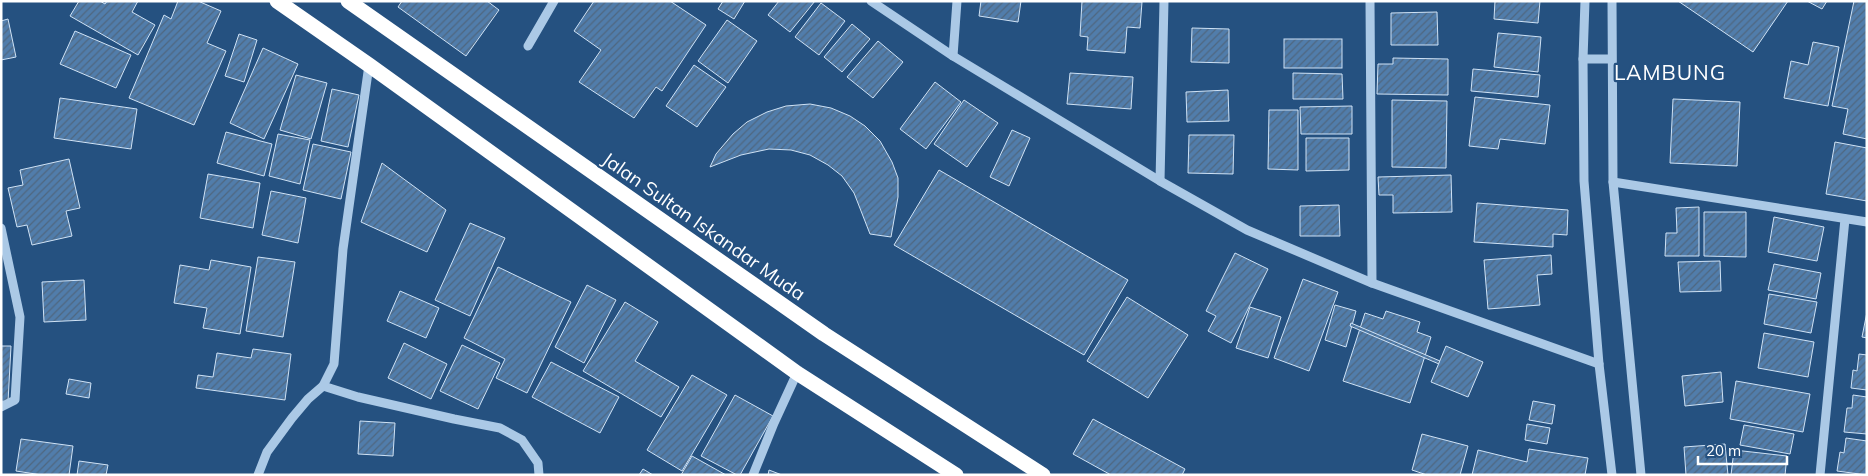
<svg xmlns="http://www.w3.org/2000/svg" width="1868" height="476" font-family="Mulish,sans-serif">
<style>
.building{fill:url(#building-hatch);stroke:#cfe2f5}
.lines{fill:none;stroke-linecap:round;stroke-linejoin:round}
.minor{stroke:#abc9e6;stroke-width:9}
.highway{stroke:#fff;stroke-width:15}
.labels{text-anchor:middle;stroke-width:4.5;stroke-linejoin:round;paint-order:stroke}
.street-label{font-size:19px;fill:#fff;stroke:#255180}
.quarter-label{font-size:21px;letter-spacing:1px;fill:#fff;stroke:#255180}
</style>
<defs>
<pattern id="building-hatch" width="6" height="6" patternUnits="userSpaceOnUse" patternTransform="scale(1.25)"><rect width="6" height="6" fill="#517dab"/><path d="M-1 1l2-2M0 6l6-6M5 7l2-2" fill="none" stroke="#4f6780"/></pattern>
</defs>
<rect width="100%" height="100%" fill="#255180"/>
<g class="building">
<path d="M79 1H100L105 4 107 1H138L132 12 155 25 138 55 70 16Z"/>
<path d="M178 1H198L221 11 207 43 226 51 194 125 129 98 164 15 171 19Z"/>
<path d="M402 1H487L499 10 466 56 398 7Z"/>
<path d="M594 1H670L706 25 662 91 656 87 634 118 579 82 601 50 574 31Z"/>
<path d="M723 1H745L734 19 718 9Z"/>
<path d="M779 1H815L790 32 768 15Z"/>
<path d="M981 1H1021L1018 22 979 16Z"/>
<path d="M1082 1 1142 2 1140 28 1127 27 1125 53 1087 50 1088 37 1080 36Z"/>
<path d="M1495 1H1540L1538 23 1494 19Z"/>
<path d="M1678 1H1788L1753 52Z"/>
<path d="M1807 1H1827L1822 9Z"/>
<path d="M1854 1H1867V139L1843 134 1848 109 1832 106Z"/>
<path d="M821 3 845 21 819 55 795 37Z"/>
<path d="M1437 12 1438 45H1391V13Z"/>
<path d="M8 19 16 57 1 60V21Z"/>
<path d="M727 20 757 41 728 83 698 61Z"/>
<path d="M852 24 870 39 842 72 824 57Z"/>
<path d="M1192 28 1229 29V63L1191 62Z"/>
<path d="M75 31 131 55 116 88 60 64Z"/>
<path d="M1498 33 1541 37 1538 72 1494 67Z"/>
<path d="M239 34 257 40 244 82 225 76Z"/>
<rect x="1284" y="39" width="58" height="29"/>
<path d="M878 41 903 62 873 98 847 77Z"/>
<path d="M1813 42 1839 47 1828 106 1784 98 1791 61 1808 65Z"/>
<path d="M263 48 298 64 264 139 230 123Z"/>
<path d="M1393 58 1448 59V95L1377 94 1378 64H1393Z"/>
<path d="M694 65 726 87 697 127 666 106Z"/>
<path d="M1473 69 1540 75 1538 97 1471 91Z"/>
<path d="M1070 73 1133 77 1131 109 1067 104Z"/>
<path d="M1293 73 1342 74 1343 99H1293Z"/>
<path d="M296 75 327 83 311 139 280 130Z"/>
<path d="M935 82 961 102 926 149 900 129Z"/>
<path d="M332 89 359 95 348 147 321 141Z"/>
<path d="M1228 90 1229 121 1187 122 1186 92Z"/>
<path d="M1475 97 1550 105 1545 144 1500 139 1498 149 1469 146Z"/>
<path d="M60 98 137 109 131 149 54 138Z"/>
<path d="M1673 99 1740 102 1737 166 1670 163Z"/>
<path d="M964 100 998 123 967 167 934 144Z"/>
<path d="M1392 100 1447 101 1446 168 1392 167Z"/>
<path d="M810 104 831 108 850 116 865 126 880 141 892 162 898 178V197L891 237 870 234 854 193 842 176 828 165 810 155 791 150 769 149 741 155 710 167 716 154 733 134 747 122 767 112 786 106Z"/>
<path d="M1352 106V134H1301L1300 107Z"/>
<path d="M1269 110H1298V170L1268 169Z"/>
<path d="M1012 130 1030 138 1009 186 990 177Z"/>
<path d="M226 132 272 144 264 176 217 163Z"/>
<path d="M278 134 310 140 300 184 269 176Z"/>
<path d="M1189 135H1234L1233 174 1188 173Z"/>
<path d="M1306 138H1349V170L1306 171Z"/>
<path d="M1835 142 1867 148V201L1826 194Z"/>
<path d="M313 144 351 152 341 199 303 190Z"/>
<path d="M69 159 80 208 66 211 72 236 32 245 27 225 17 227 8 188 23 185 20 170Z"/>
<path d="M382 163 446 210 427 252 361 222Z"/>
<path d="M939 170 1128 280 1084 355 894 245Z"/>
<path d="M208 174 260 183 253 228 200 218Z"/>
<path d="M1451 175 1452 212 1393 213V195H1379L1378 177Z"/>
<path d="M271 191 306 198 298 243 262 235Z"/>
<path d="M1477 203 1568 210 1567 235 1553 234V247L1474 242Z"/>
<path d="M1339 205 1340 236H1300V206Z"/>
<path d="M1699 207V256H1665L1666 233H1677L1676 208Z"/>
<path d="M1704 212H1746V257L1704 256Z"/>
<path d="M1774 217 1824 227 1817 261 1768 252Z"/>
<path d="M470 223 505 238 470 316 435 300Z"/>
<path d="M1235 253 1268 269 1231 343 1208 331 1216 316 1206 311Z"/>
<path d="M1551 255 1552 274 1537 275 1540 305 1488 309 1484 260Z"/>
<path d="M258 257 295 262 283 337 246 331Z"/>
<path d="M211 260 251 267 240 334 203 328 207 308 174 303 180 265 209 270Z"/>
<path d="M1720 261 1721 291 1680 292 1678 262Z"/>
<path d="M1774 264 1821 273 1816 299 1768 290Z"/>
<path d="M498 267 571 302 527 393 496 378 505 359 464 338Z"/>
<path d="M1303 279 1338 292 1309 371 1274 358Z"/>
<path d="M84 280 86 320 44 322 42 282Z"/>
<path d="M587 285 616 300 584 363 555 347Z"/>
<path d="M400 291 439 308 426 338 387 321Z"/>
<path d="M1769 294 1817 302 1811 333 1764 324Z"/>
<path d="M1127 297 1188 335 1148 398 1087 361Z"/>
<path d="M625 302 658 322 635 361 679 387 661 417 583 371Z"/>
<path d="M1335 305 1356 311 1346 347 1325 340Z"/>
<path d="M1250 307 1281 317 1268 358 1236 348Z"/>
<path d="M1386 311 1420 322 1417 332 1431 337 1410 403 1343 381 1365 313 1383 319Z"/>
<path d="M1867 312V338L1862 337Z"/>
<path d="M1351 323 1440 361 1439 364 1350 326Z"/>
<path d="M1764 333 1814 342 1808 377 1758 368Z"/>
<path d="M404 343 447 364 431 399 388 378Z"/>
<path d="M462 345 500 363 478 409 440 391Z"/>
<path d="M1 346H11L8 402 1 401Z"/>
<path d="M1446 346 1483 362 1468 397 1431 382Z"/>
<path d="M253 349 291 354 285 400 196 388 198 375 213 377 217 353 251 358Z"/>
<path d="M1859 354 1867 355V390L1851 388 1853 370 1857 371Z"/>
<path d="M551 362 619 397 600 433 532 397Z"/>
<path d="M1721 372 1723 402 1685 406 1682 376Z"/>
<path d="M692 375 727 395 682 471 647 450Z"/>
<path d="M69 379 91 383 89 398 66 394Z"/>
<path d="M1736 381 1810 394 1803 432 1730 419Z"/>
<path d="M735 395 773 416 740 475H737L701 456Z"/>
<path d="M1853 395 1867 397V434L1844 432 1847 408H1852Z"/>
<path d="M1533 401 1555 405 1552 424 1529 420Z"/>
<path d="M1093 419 1185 469 1182 475H1111L1073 454Z"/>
<path d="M360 421 395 423 393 456 358 454Z"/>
<path d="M1527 424 1550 428 1547 444 1525 440Z"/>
<path d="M1744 425 1794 434 1790 454 1740 445Z"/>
<path d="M1422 434 1468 446 1460 475H1427L1412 470Z"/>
<path d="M1846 438 1867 441V475L1837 471 1840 452 1844 453Z"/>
<path d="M21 439 73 446 69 475H42L16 471Z"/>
<path d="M1725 444 1728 475H1686L1684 447Z"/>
<path d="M1529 449 1588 458 1585 475H1472L1478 450 1527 462Z"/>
<path d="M1734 450 1787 456 1785 475H1731Z"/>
<path d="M692 456 726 475H681Z"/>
<path d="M79 461 108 465 106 475H77Z"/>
<path d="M643 469 653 475H639Z"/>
<path d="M769 470 782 475H768Z"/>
</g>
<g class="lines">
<g class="minor">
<path d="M871 1 953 56 1160 181 1247 230 1372 283 1599 364"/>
<path d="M1370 1 1372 283"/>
<path d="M1585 1 1583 59 1584 181 1599 364 1612 475"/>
<path d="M1612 1 1613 182 1641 475"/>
<path d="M528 46 554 1"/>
<path d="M953 56 957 1"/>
<path d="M1583 59H1611"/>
<path d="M1160 181 1164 1"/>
<path d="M1613 182 1867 222"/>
<path d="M1 228 20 317 15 400 1 407"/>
<path d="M323 386 358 397 454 419 500 428 522 440 538 463 539 475"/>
<path d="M258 475 267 452 292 418 308 399 323 386 334 364 343 249 369 65"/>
<path d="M753 475 774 423 797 373"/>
<path d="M1820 475 1845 219"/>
</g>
<g class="highway">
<path d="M277 1 369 65 797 373 956 475"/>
<path d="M348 1 824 334 1043 475"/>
</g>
</g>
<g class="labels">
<g class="street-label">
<text transform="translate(704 226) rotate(35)" y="7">Jalan Sultan Iskandar Muda</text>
</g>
<g class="quarter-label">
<text x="1670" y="80">LAMBUNG</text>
</g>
</g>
<rect width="1868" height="476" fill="none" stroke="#ffffff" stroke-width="5"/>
<path d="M1698 456v8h89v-8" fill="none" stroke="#ffffff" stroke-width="2.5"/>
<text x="1706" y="456" font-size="15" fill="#ffffff" stroke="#255180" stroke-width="4" paint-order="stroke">20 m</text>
</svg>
